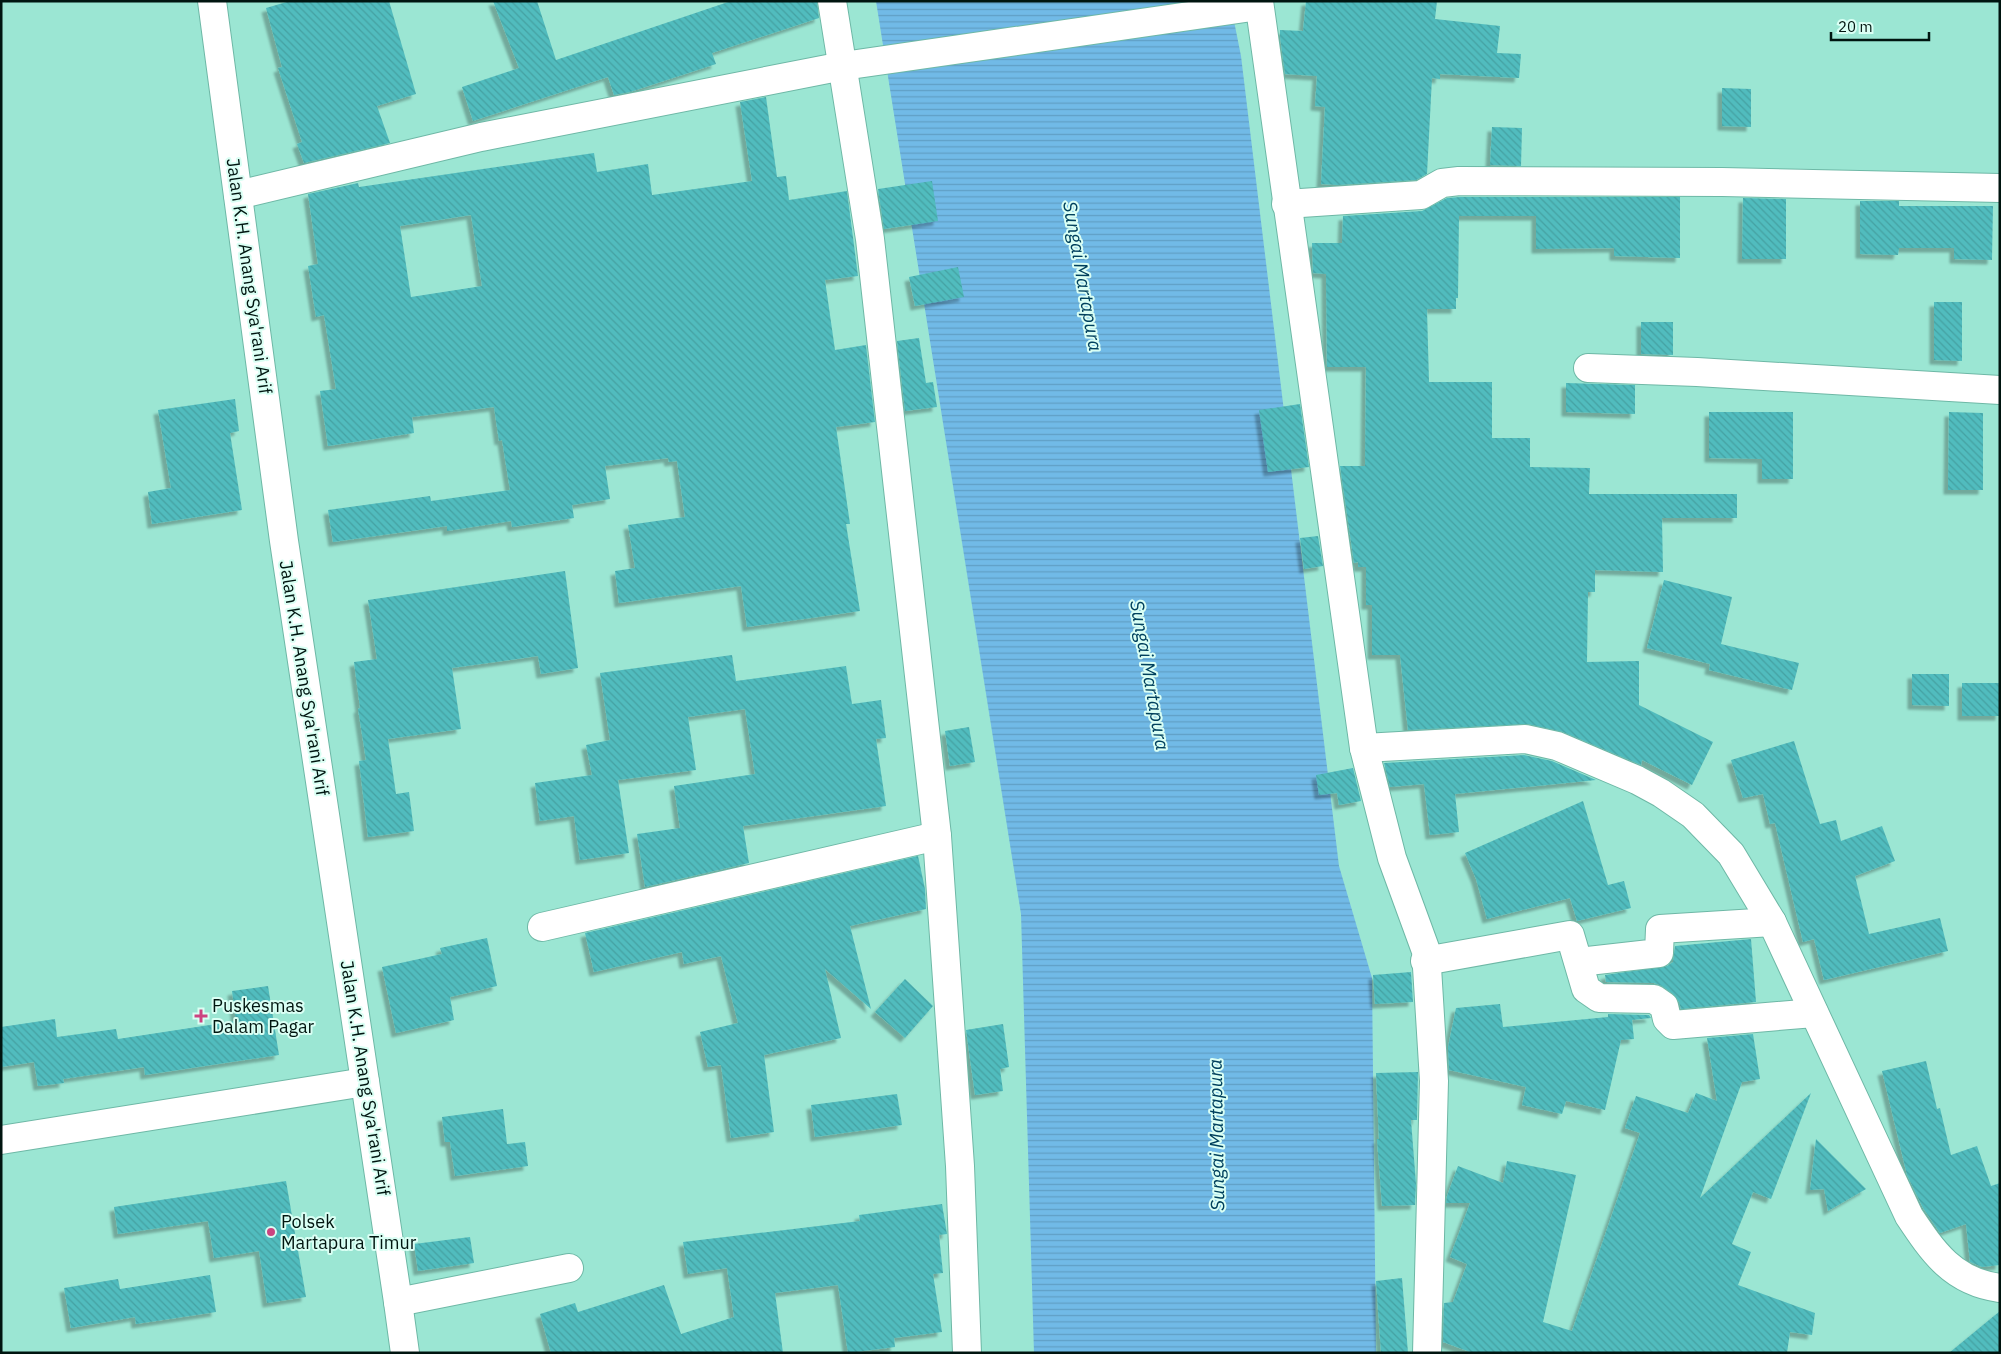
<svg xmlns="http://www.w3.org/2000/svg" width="2001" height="1354" font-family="'IBM Plex Sans',sans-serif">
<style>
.water{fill:url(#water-rules)}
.building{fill:url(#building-back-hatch);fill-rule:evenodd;filter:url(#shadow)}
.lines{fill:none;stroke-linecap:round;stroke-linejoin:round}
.street-casing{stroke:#6eb8a6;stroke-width:30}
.secondary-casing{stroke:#6eb8a6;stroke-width:30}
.street{stroke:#fff;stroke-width:28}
.secondary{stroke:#fff;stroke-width:28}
.poi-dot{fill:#cc4480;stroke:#dafff4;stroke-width:2}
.labels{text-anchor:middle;stroke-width:4;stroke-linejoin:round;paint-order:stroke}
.street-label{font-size:18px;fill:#001510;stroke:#dafff4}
.poi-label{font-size:18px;fill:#001510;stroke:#dafff4;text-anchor:start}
.water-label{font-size:19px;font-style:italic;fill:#00405d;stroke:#dafff4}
</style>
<defs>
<pattern id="water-rules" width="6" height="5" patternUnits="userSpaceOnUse" patternTransform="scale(1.25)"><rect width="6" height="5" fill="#71bae7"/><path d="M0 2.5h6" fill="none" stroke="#609fc5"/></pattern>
<pattern id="building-back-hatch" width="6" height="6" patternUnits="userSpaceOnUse" patternTransform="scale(1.25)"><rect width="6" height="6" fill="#51bcbe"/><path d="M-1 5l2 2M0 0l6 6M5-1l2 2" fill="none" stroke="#45a1a2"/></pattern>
<filter id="shadow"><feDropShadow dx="-4.5" dy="4.5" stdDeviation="1" flood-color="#0004"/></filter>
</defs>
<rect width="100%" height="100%" fill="#9be6d3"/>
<path class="water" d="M876 1H1230L1241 56 1339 866 1372 978 1376 1353H1034L1021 914Z"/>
<g class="building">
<path d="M290 1H389L416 94 377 106 390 143 304 163 297 144 302 142 278 68 282 67 266 8Z"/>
<path d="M493 1H537L556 60 731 1H817L819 18 712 53 716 64 630 92 614 95 608 77 473 121 462 87 519 68Z"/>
<path d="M1306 1H1437L1435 19 1500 26 1497 53 1521 54 1519 78 1440 74V79L1432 78 1427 174 1416 180 1338 185 1321 184 1325 107 1315 106 1317 76 1285 74 1280 37V30L1303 31Z"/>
<path d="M1722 88 1751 89V127L1722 126Z"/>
<path d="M766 97 777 177 786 176 789 200 847 191 858 276 825 280 835 350 866 345 875 422 836 427 850 524H846L860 611 747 627 741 586 619 603 615 571 635 568 628 525 685 517 677 461 669 462 668 458 605 466 610 499 572 505 574 518 512 527 511 521 447 531V526L333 542 328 510 430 496 431 501 510 490 502 440 499 441 494 407 412 417 414 433 328 446 320 391 336 389 324 315 316 317 308 266 318 264 308 194 358 183 359 187 594 153 597 172 648 164 652 195 752 181 740 102ZM471 215 482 286 411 297 400 226Z"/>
<path d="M1492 127 1522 128 1521 166 1490 165Z"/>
<path d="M932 181 938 221 884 229 878 189Z"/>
<path d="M1460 197H1680V258L1614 256V248L1536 249V216H1459L1458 298H1456V309H1427L1429 382H1492V438H1530V467L1590 468 1589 494H1737V518H1662L1663 572 1595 570V592H1588L1587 662 1639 661V705L1713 742 1692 785 1642 760 1641 765 1563 732 1528 724 1408 730 1400 655H1372V605H1366V567H1358V562L1354 563 1340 466H1365L1366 367H1327L1326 274 1313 273 1312 243H1342L1343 216 1422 211 1447 198Z"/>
<path d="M1743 198 1786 199V259H1742Z"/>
<path d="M1860 201H1899V206H1993L1992 260 1954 259V248H1899L1898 255 1860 254Z"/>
<path d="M958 267 964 297 915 306 909 277Z"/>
<path d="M1934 302H1962V361L1934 360Z"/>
<path d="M1641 322H1673V355L1641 354Z"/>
<path d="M919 338 926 383 933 382 937 407 905 411 897 341Z"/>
<path d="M1566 383 1635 385V414L1566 412Z"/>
<path d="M235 399 239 431 230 433 242 510 152 524 148 492 171 488 158 410Z"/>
<path d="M1300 404 1309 467 1268 472 1259 410Z"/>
<path d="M1709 412H1793V479H1762V459L1709 458Z"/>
<path d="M1949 412 1983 413V490H1948Z"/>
<path d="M1318 536 1323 566 1304 569 1300 538Z"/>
<path d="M565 571 578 668 541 674 538 656 452 668 461 729 388 739 396 794 409 792 414 831 368 837 359 761 366 760 358 709 360 708 354 662 377 659 368 600Z"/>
<path d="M1664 580 1732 597 1721 644 1799 663 1792 690 1709 670 1710 664 1647 648Z"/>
<path d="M732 655 736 681 846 666 852 704 881 700 886 738 876 739 886 806 743 826 749 863 645 887 637 834 680 828 674 786 755 774 745 709 688 717 696 770 618 780 629 853 580 860 574 816 540 821 535 783 592 775 586 745 610 740 600 673Z"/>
<path d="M1912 674H1949V706L1912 705Z"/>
<rect x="1962" y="683" width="38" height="33"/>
<path d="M969 727 975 762 950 766 945 731Z"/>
<path d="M1794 741 1820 824 1836 820 1841 841 1882 826 1895 861 1855 876 1869 934 1940 918 1948 951 1824 980 1814 939 1803 942 1775 823 1770 824 1763 794 1743 798 1731 760Z"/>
<path d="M1524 755 1552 761 1596 780 1455 794 1459 832 1430 835 1424 784 1390 787 1384 763Z"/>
<path d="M1353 768 1361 801 1339 805 1337 793 1319 795 1316 775Z"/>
<path d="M1583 801 1608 885 1624 881 1631 908 1577 921 1570 898 1487 919 1476 879 1465 853Z"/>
<path d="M918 856 925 889 926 909 850 926 871 1009 825 969 841 1038 764 1055 774 1132 731 1138 721 1065 708 1067 700 1032 738 1023 721 956 684 964 682 952 594 972 585 933Z"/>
<path d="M487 938 497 986 450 997 454 1020 396 1033 382 967 442 954 440 948Z"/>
<path d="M1751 939 1756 1002 1681 1009 1679 1002 1673 994 1662 986 1654 983 1606 982 1605 975 1667 966 1673 962 1675 946Z"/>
<path d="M1411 972 1413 1002 1375 1004 1373 975Z"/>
<path d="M905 979 933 1006 905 1038 875 1012Z"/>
<path d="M268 986 279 1055 145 1075 144 1067 63 1079 64 1083 38 1086 34 1062 1 1067V1027L55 1019 57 1037 116 1029 118 1039 236 1021 232 991Z"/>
<path d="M1500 1004 1503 1027 1608 1017V1014L1649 1015 1651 1018 1632 1020 1634 1039 1621 1040 1605 1110 1566 1101 1562 1114 1522 1105 1526 1087 1449 1070 1448 1047 1456 1008Z"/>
<path d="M1003 1024 1009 1067 1000 1069 1003 1091 975 1095 966 1030Z"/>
<path d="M1753 1034 1760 1079 1742 1082 1700 1198 1811 1093 1771 1199 1753 1192 1732 1244 1751 1252 1738 1285 1815 1313 1812 1335 1790 1332 1787 1353H1473L1443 1342 1444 1303 1453 1302 1467 1264 1450 1257 1470 1203H1446L1447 1196 1458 1166 1503 1183 1507 1161 1576 1175 1543 1322 1572 1331 1640 1133 1625 1128 1636 1096 1688 1113 1696 1093 1717 1101 1707 1038Z"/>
<path d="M1926 1061 1937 1109 1940 1108 1951 1155 1977 1146 1991 1186 2000 1183V1265L1982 1267 1970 1262 1966 1224 1940 1233 1923 1208 1907 1175 1882 1071Z"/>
<path d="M1418 1072 1417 1120H1411L1416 1184 1415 1205 1382 1206 1377 1139H1379L1376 1073Z"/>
<path d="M897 1094 902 1125 815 1137 811 1105Z"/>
<path d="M503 1109 507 1144 525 1142 528 1166 455 1176 450 1142H445L442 1117Z"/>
<path d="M1816 1139 1866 1189 1828 1211 1824 1189 1810 1190Z"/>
<path d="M286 1181 306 1297 267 1303 259 1251 214 1258 208 1221 118 1234 114 1207Z"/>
<path d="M942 1204 947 1234 939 1235 943 1273 933 1274 942 1332 894 1338 895 1347 848 1353 838 1285 775 1293 783 1353H551L540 1314 575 1303 578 1312 664 1285 681 1334 734 1317 727 1268 688 1274 683 1242 860 1221 859 1215Z"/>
<path d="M470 1237 474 1263 418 1271 414 1244Z"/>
<path d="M210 1275 216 1312 136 1324 135 1317 71 1328 64 1288 118 1279 120 1289Z"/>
<path d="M1402 1278 1408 1353H1381L1376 1281Z"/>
<path d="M2000 1311V1353H1949Z"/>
</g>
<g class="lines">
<g class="street-casing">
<g id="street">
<path d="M832 1 870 239 937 836 960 1166 967 1353"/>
<path d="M238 195 481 137 843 66 1259 6"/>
<path d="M1286 204 1421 195 1442 183 1459 181 1722 182 2000 188"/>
<path d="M1588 368 1697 372 2000 390"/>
<path d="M1364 748 1525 739 1557 746 1637 780 1661 793 1693 815 1731 854 1772 922 1909 1216C1933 1252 1953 1282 2000 1288"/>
<path d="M542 927 937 836"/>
<path d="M1425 961 1570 935 1586 989 1599 998 1654 999 1664 1006 1667 1019 1673 1025 1814 1013"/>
<path d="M1579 962 1659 953 1660 929 1772 922"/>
<path d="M1 1140 365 1082"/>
<path d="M398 1302 569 1268"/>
</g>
</g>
<g class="secondary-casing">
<g id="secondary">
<path d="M212 1 284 541 398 1302 405 1353"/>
<path d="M1259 1 1364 748 1392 858 1426 951 1434 1081 1427 1353"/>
</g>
</g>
<use href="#street" class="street"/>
<use href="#secondary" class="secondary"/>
</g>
<g class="poi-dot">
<path d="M198.5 1008.5h5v5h5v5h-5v5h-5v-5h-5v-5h5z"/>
<circle cx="271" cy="1232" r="5"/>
</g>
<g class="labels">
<g class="street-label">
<text transform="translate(249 276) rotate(82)" y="6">Jalan K.H. Anang Sya'rani Arif</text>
<text transform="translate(304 678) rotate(81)" y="6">Jalan K.H. Anang Sya'rani Arif</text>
<text transform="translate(365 1078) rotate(81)" y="6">Jalan K.H. Anang Sya'rani Arif</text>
</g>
<g class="poi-label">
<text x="212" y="1012">Puskesmas<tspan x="212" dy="21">Dalam Pagar</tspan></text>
<text x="281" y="1228">Polsek<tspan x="281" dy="21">Martapura Timur</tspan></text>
</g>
<g class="water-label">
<text transform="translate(1083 276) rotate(80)" y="7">Sungai Martapura</text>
<text transform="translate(1150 675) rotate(80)" y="7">Sungai Martapura</text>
<text transform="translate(1216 1135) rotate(-91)" y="7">Sungai Martapura</text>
</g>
</g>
<rect width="2001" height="1354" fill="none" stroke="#001510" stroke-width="5"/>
<path d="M1831 32v8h98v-8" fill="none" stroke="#001510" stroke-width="2.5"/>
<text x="1838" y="32" font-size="15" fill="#001510" stroke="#dafff4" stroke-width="4" paint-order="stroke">20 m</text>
</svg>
